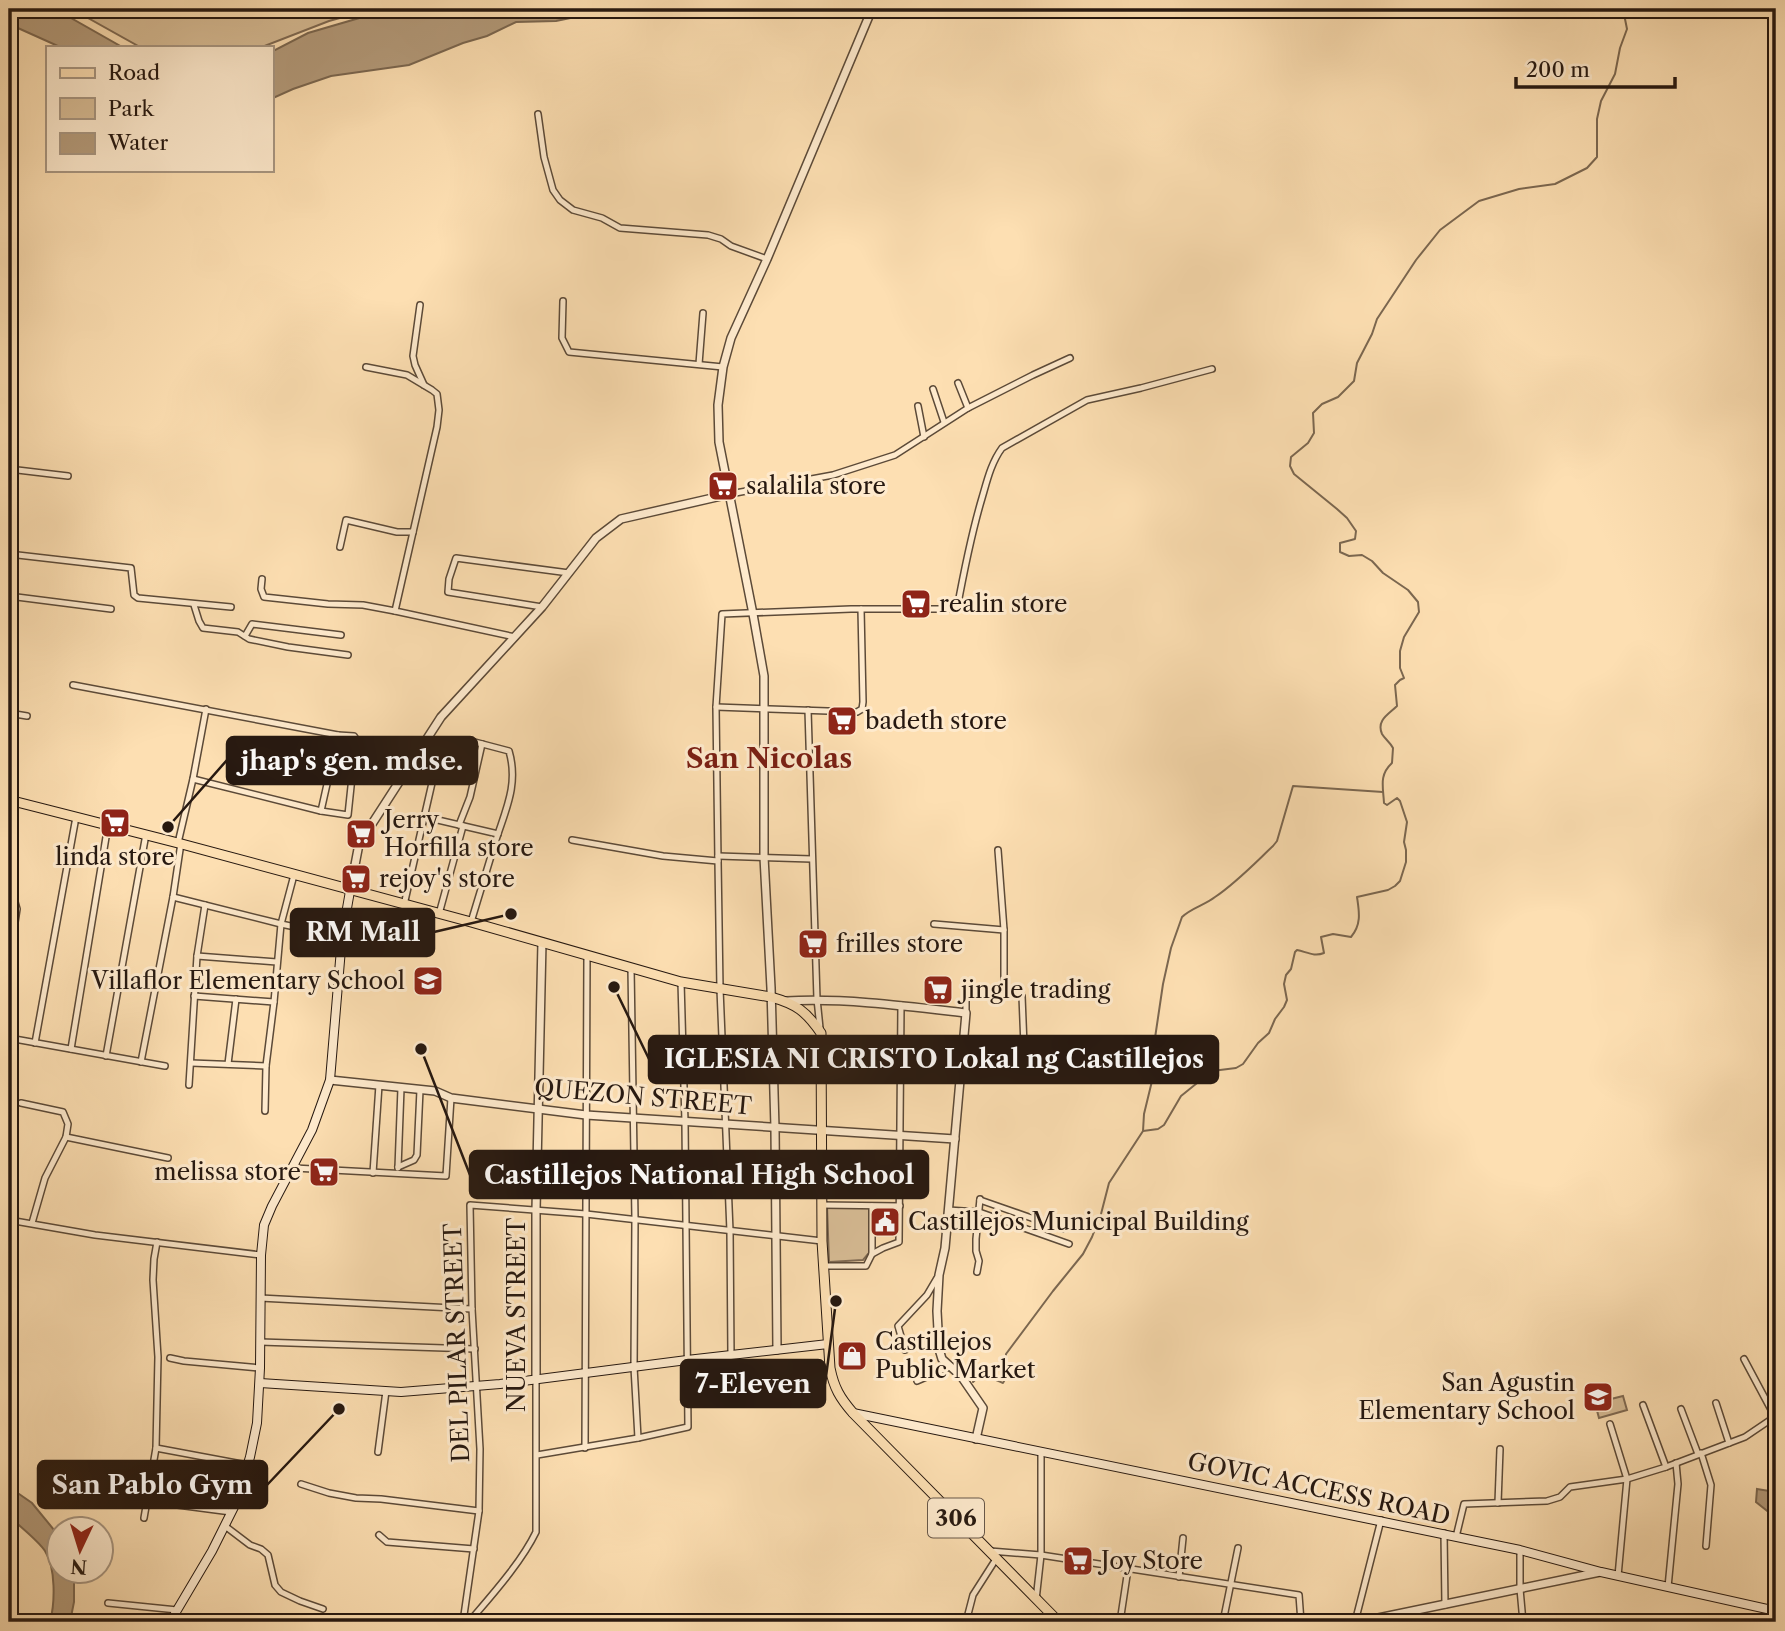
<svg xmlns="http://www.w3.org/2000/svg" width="1785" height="1631" font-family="'Libre Caslon Text',serif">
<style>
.green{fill:#d8bd96;stroke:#7f6a53;stroke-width:2}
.water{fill:#b49b7b;stroke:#7b6750;stroke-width:2}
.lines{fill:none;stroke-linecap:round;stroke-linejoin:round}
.stream{stroke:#7b6750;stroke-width:2}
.minor-casing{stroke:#5c4a38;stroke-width:8}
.tertiary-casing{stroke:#5c4a38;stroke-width:10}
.secondary-casing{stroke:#261810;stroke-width:10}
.primary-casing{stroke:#261810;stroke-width:11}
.minor{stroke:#feeacd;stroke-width:5}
.tertiary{stroke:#feeacd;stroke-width:7}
.secondary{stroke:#feeacd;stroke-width:8}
.primary{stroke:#fddfb2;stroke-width:9}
.labels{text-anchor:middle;stroke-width:6;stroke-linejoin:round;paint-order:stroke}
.shield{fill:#feeacd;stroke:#675749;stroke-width:2}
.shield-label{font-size:23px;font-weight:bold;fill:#261810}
.poi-label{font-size:24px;fill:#261810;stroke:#feeacd;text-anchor:start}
.street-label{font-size:24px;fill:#261810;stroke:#feeacd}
.quarter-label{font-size:28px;font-weight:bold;fill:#7a1f14;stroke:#feeacd}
.leader{fill:none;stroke:#261810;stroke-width:2.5}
.callout-dot{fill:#261810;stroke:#feeacd;stroke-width:2.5}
.callout{fill:#261810;stroke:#261810;stroke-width:2.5}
.callout-label{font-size:26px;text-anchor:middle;font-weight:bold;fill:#fff}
</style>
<rect width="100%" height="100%" fill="#fddfb2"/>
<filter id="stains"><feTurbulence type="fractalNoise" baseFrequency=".00286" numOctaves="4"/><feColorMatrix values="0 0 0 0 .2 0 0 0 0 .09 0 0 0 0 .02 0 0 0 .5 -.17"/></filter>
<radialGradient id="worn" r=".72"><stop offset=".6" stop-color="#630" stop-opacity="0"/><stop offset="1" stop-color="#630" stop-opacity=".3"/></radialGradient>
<g class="green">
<path d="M72 9H372L329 21 262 47H140Z"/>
<path d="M827 1206H869V1253L863 1260 829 1262Z"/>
<path d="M1623 1396 1627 1410 1599 1418 1595 1403Z"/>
</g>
<g class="water">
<path d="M9 9H55L122 47H60L9 24Z"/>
<path d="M383 9H614L556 21 516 22 487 36 463 43 409 65 331 76 293 89 271 99V52L308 33 373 14Z"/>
<path d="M9 1487 32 1503 59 1536 60 1572H74V1602L70 1622H50C55 1603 56 1568 45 1551 39 1541 18 1525 9 1516Z"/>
<path d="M1757 1489 1776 1492V1518L1756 1502Z"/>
</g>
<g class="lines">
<g class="stream">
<path d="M1143 1131 1158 1129 1164 1125 1181 1096 1212 1071 1236 1068 1243 1064 1258 1043 1269 1033 1275 1019 1284 1007 1287 1000 1284 984 1286 975 1291 969 1295 952 1297 950C1307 952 1314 957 1324 953L1321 937 1333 934 1351 937C1362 924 1359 911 1357 897L1388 890 1395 886 1400 881 1406 862V850L1404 842 1407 822 1400 801 1397 798 1387 805 1384 803C1383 786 1379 775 1392 763L1393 748C1390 742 1385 739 1382 734 1376 720 1389 714 1397 706L1395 685 1400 680 1404 678 1400 668V651L1404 637 1419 612 1418 602 1408 590 1383 573 1372 561 1362 555 1349 556 1340 552V543L1355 539 1356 531 1347 518 1337 509 1294 474 1290 466 1291 457 1308 443 1314 433 1313 413 1322 404 1338 397 1354 381 1357 363 1372 334 1377 319 1416 260 1440 230 1479 201 1519 189 1555 184 1587 168 1597 157V119L1601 101 1615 74 1620 48 1627 29 1623 9"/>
<path d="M973 1382C982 1371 992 1379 1003 1383 1010 1374 1005 1364 1006 1354L1053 1291 1083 1254 1092 1237 1101 1214 1109 1183 1143 1131 1144 1114 1152 1081 1155 1038 1163 984 1171 948 1182 917C1191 908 1205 905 1215 897 1236 883 1255 863 1273 846L1277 841 1293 786 1383 792"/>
</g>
<g class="minor-casing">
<g id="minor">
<path d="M538 114 544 157 553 190 560 200 573 210 602 218 620 228 708 235 721 239 731 246 767 259"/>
<path d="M563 301 562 338 569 352 723 367"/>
<path d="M420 305 413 356 415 365 424 385"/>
<path d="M699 364 703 313"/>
<path d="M366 367 407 375 432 390 437 394 439 410 437 427 395 611 515 637"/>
<path d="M958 383 968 408"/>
<path d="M933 389 944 422"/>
<path d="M918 406 924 437"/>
<path d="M9 469 68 476"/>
<path d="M730 494 833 475 895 455 968 408 1033 375 1070 358"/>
<path d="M340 547 346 520 397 532H413"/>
<path d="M9 554 131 568 134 595 138 598 231 607"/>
<path d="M262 579 261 589 264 597 328 604 363 605 395 611"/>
<path d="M9 596 111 609"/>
<path d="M194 605 199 621 203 628 238 632 249 639 288 647 348 655"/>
<path d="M542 607 448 592 449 579 456 558 569 573"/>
<path d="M245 636 252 624 341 635"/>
<path d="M73 685 338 735 321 811"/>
<path d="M716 707 857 712 862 709 863 702 861 609"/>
<path d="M808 710 817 999 820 1028"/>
<path d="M9 713 27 716"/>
<path d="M193 779 321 811 348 815 356 739 354 736 338 735"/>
<path d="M425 817 498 834"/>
<path d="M459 825 470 797 482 744"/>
<path d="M572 840 663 856 718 861"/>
<path d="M178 843 193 779 206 709"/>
<path d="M998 850 1004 930V989C1010 993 1017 991 1022 996L1024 1046 1054 1048"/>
<path d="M718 856 812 859"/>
<path d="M173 897 281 924 342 937"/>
<path d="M9 900 15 902 17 909 9 962"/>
<path d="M404 905 432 783 444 754 453 744 471 741 509 751C519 785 505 811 495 843 487 869 479 896 471 922"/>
<path d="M439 914 463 826"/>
<path d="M934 924 1004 930"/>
<path d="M197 956 277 962"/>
<path d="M631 968 635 1219 634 1367 638 1438"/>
<path d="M194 996 274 1002"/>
<path d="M966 1013V1000L968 989H1004"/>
<path d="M9 1038 165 1066"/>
<path d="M35 1043 76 817"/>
<path d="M71 1049 108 825"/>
<path d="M106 1056 146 834"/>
<path d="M141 1062 173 897 181 843"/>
<path d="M191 1063 266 1066"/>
<path d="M228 1064 236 999"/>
<path d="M189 1085 197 956 205 905"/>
<path d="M21 1103 63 1112 68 1124 66 1137 45 1178 32 1223"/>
<path d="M265 1111 266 1066 274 1002 281 924 294 875"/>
<path d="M66 1137 168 1158"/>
<path d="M398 1167 414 1160 417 1155 420 1090"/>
<path d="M294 1168 446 1176 451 1098"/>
<path d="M398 1168 401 1088"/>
<path d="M373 1173 379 1085"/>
<path d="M980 1200 1063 1229"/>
<path d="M821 1205 900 1206"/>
<path d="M948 1210 979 1212 1069 1244"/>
<path d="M9 1220 95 1235 261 1255"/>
<path d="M872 1254 883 1248 899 1242 901 1005"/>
<path d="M824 1266H866L872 1254V1206"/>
<path d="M977 1272 979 1261 976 1251V1239L980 1199"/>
<path d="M260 1298 472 1309"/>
<path d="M260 1342 475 1349"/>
<path d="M905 1350 898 1326 927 1295 937 1278"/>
<path d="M731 1355 730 1231 720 989 718 861 716 707 722 614 851 609H957C964 571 971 535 982 498 987 481 991 463 1002 448L1087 400 1141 388 1212 369"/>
<path d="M170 1358 184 1361 260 1368"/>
<path d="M1744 1359 1775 1417"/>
<path d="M917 1381 949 1367"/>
<path d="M1716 1403 1729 1443"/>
<path d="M1643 1405 1666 1467"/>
<path d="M1681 1409 1698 1454"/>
<path d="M1610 1424 1627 1479 1618 1576"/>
<path d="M156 1448 247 1465"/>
<path d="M585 1448 587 955"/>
<path d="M378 1452 386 1391"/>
<path d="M1701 1453 1711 1485 1706 1546"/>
<path d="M537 1455 638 1438 688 1427 685 1122 681 982"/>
<path d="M301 1484 329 1493 356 1498 381 1499 479 1511"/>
<path d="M147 1501 231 1512"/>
<path d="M1498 1503 1500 1449"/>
<path d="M144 1518 156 1448 158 1357 153 1280 154 1259 157 1242"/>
<path d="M225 1526 250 1545 261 1549 268 1555 275 1585 281 1592 300 1601 323 1609"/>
<path d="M1444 1533 1445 1605"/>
<path d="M379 1535 387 1542 474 1549"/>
<path d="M1456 1537 1464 1504 1547 1501 1560 1497 1570 1487 1627 1479 1666 1467 1745 1437 1776 1416"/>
<path d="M1520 1550V1589L1523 1622"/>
<path d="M990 1551 1041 1555 1299 1595 1301 1622"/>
<path d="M1179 1577 1183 1538"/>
<path d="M1668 1587 1678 1484 1676 1463"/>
<path d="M1036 1600 1041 1555V1453"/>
<path d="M108 1603 177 1610"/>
<path d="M1412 1612 1413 1622"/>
<path d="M463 1622 479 1511 480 1449 472 1309 470 1205 586 1214 822 1241"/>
<path d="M469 1622C491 1596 521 1563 536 1532V1380"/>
<path d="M966 1622 973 1595 996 1559"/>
<path d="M1120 1622 1128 1569"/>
<path d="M1223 1622 1238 1548"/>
<path d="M1355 1622 1381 1520"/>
</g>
</g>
<g class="tertiary-casing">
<g id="tertiary">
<path d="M350 891 359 844 441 717 542 607 596 538 621 519 730 494"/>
<path d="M786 1001C846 998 906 1006 966 1013L945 1248 939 1275 937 1311 939 1349 942 1359 961 1376 983 1408 976 1439"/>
<path d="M330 1080 435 1091 451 1098 586 1115 955 1139"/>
<path d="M777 1350 775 1128 771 988 764 857V676L753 614 719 442 718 405 723 367 731 338 767 259 872 9"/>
<path d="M536 1380V1210L542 942"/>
<path d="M1359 1622 1600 1572"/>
</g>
</g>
<g class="secondary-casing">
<g id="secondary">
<path d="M260 1383 401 1392 500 1384 687 1360 828 1344"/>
<path d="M853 1413 1520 1550 1601 1572 1776 1611"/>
<path d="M170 1622 212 1551 235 1505 250 1457 257 1423 260 1368 261 1255 264 1225 272 1206 312 1130 330 1080 342 937 350 891"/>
</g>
</g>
<g class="primary-casing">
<path id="primary" d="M9 800 178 843 471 922 681 982 771 997C796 1004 806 1011 821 1033L822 1241 830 1368C834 1388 840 1398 853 1413L1059 1622"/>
</g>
<use href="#minor" class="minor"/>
<use href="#tertiary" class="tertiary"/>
<use href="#secondary" class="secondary"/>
<use href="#primary" class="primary"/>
</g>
<defs>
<g id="supermarket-square" transform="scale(1.575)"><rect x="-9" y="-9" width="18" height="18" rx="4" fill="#8f2418" stroke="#feeacd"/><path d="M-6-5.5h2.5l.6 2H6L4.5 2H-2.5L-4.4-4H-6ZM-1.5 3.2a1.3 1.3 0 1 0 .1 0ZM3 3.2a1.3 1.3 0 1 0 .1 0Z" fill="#fff"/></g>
<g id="school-square" transform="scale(1.575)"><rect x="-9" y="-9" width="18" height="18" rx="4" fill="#8f2418" stroke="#feeacd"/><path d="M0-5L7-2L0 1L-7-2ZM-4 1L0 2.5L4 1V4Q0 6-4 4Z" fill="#fff"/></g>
<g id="civic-square" transform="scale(1.575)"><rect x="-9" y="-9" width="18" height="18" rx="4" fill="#8f2418" stroke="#feeacd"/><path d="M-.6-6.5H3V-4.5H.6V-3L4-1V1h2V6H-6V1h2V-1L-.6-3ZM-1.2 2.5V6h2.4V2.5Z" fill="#fff"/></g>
<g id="shop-square" transform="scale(1.575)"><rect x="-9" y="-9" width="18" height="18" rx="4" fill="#8f2418" stroke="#feeacd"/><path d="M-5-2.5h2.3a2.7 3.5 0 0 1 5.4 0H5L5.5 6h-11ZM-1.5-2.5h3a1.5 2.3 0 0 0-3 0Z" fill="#fff"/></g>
</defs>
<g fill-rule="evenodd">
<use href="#supermarket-square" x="723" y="486"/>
<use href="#supermarket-square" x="916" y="604"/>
<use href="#supermarket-square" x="842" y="721"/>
<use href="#supermarket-square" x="115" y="823"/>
<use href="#supermarket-square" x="361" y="834"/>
<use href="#supermarket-square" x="356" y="879"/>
<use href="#supermarket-square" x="813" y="944"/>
<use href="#school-square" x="428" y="981"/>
<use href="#supermarket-square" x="938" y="990"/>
<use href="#supermarket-square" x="324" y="1172"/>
<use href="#civic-square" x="885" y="1222"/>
<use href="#shop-square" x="852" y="1356"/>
<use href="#school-square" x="1598" y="1397"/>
<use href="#supermarket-square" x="1078" y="1561"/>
</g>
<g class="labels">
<rect class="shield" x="928" y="1498.5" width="56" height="39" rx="5"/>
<g class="shield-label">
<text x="956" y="1526">306</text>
</g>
<g class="poi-label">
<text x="746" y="494">salalila store</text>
<text x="939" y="612">realin store</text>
<text x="865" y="729">badeth store</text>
<text x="384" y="828">Jerry<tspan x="384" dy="28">Horfilla store</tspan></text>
<text x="115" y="865" text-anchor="middle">linda store</text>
<text x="379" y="887">rejoy's store</text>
<text x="836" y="952">frilles store</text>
<text x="405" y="989" text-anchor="end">Villaflor Elementary School</text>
<text x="961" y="998">jingle trading</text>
<text x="301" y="1180" text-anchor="end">melissa store</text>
<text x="908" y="1230">Castillejos Municipal Building</text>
<text x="875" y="1350">Castillejos<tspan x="875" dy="28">Public Market</tspan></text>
<text x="1575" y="1391" text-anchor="end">San Agustin<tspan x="1575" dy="28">Elementary School</tspan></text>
<text x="1101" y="1569">Joy Store</text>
</g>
<g class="street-label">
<text transform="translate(643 1097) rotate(5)" y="8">QUEZON STREET</text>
<text transform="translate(517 1315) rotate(-90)" y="8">NUEVA STREET</text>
<text transform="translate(457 1343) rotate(-92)" y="8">DEL PILAR STREET</text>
<text transform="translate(1319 1489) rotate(12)" y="8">GOVIC ACCESS ROAD</text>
</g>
<g class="quarter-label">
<text x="769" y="768">San Nicolas</text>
</g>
</g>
<path class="leader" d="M168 827L227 760M511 914L434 932M614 987L649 1059M421 1049L470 1175M836 1301L825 1384M339 1409L267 1485"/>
<g class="callout-dot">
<circle cx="168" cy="827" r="7"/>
<circle cx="511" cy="914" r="7"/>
<circle cx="614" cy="987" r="7"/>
<circle cx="421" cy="1049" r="7"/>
<circle cx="836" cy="1301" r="7"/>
<circle cx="339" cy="1409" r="7"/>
</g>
<g class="callout">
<rect x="227" y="737" width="250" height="47" rx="7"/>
<rect x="291" y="909" width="143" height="47" rx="7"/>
<rect x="649" y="1036" width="569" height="47" rx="7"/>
<rect x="470" y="1151" width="458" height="47" rx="7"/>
<rect x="681" y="1360" width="144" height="47" rx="7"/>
<rect x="38" y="1461" width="229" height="47" rx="7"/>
</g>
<g class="callout-label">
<text x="352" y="770">jhap's gen. mdse.</text>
<text x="363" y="941">RM Mall</text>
<text x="934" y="1068">IGLESIA NI CRISTO Lokal ng Castillejos</text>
<text x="699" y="1184">Castillejos National High School</text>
<text x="753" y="1393">7-Eleven</text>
<text x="152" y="1494">San Pablo Gym</text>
</g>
<rect width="1785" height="1631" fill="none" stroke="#fddfb2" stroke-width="35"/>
<rect x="10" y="10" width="1764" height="1610" fill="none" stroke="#261810" stroke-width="3.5"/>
<rect x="18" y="18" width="1750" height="1596" fill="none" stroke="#261810" stroke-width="2"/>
<rect x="46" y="46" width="228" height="126" fill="#feeacd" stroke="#a89681" stroke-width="2"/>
<rect x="60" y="68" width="35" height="10" fill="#fddfb2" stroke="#a89681" stroke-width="2"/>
<text x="108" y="80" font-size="21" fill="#261810">Road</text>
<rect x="60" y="98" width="35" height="21" fill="#d8bd96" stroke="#a89681" stroke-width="2"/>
<text x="108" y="116" font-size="21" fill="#261810">Park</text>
<rect x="60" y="133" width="35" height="21" fill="#b49b7b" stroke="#a89681" stroke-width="2"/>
<text x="108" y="150" font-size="21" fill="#261810">Water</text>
<g transform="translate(80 1550) rotate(184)"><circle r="33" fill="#feeacd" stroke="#a89681" stroke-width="2"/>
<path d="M0-5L12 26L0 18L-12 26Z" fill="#8f2418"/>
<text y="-10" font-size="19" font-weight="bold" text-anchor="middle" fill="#261810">N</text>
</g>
<path d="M1516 77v10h159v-10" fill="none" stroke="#261810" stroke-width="3.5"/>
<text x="1526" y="77" font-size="21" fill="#261810" stroke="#feeacd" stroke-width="5" paint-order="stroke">200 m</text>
<rect width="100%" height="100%" filter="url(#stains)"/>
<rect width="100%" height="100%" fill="url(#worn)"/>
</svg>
